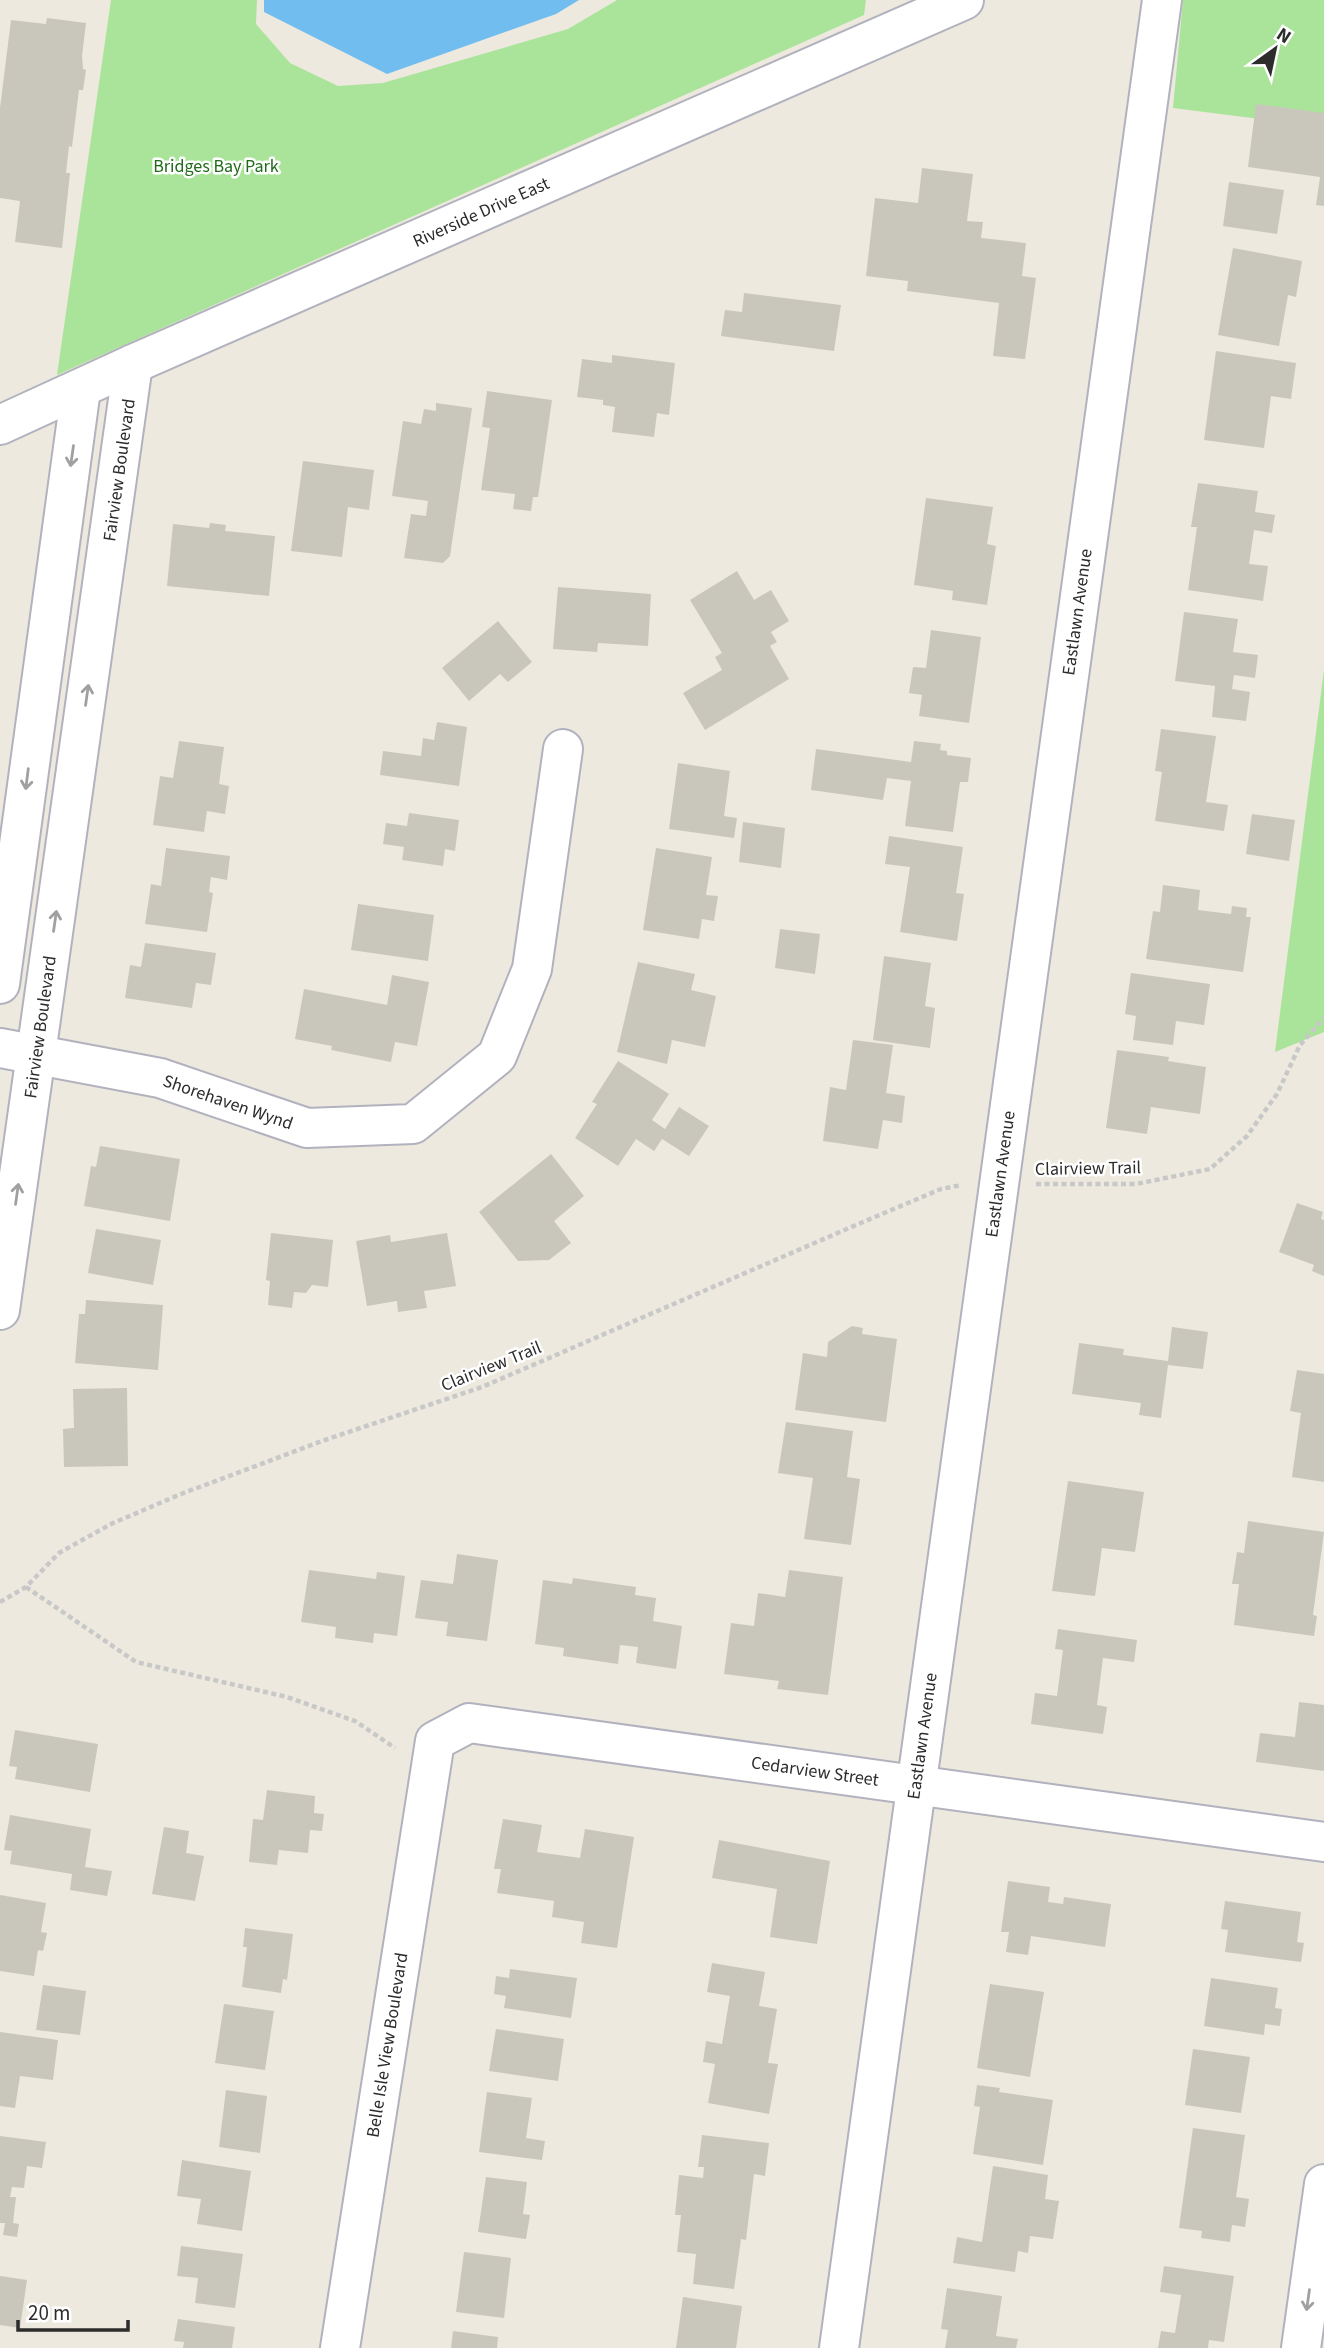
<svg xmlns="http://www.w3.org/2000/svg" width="1324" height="2348" font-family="'Source Sans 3',sans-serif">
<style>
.green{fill:#aae49a}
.water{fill:#71bdf0}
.building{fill:#c9c7bc}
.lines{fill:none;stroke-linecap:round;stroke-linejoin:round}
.street-casing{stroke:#b2b2bf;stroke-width:42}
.secondary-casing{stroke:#b2b2bf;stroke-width:42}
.path{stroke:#c8c8c8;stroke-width:4.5;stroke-dasharray:5 3.5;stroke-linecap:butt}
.street{stroke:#fff;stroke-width:38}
.secondary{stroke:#fff;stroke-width:38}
.oneway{stroke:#a0a0a0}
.labels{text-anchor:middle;stroke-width:5;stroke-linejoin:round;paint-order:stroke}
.park-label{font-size:18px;fill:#206a1a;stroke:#fff}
.street-label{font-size:18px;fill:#2c2c2c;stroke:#fff}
</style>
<rect width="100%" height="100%" fill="#ede9de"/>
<g class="green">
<path d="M111 0H257L256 24 290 63 338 86 383 83 568 29 617 0H866L864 15 57 375Z"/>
<path d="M1183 0H1324V127L1173 108Z"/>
<path d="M1324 670V1032L1275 1052Z"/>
</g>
<path class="water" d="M264 0H579L556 14 387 74 264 12Z"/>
<g class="building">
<path d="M47 18 86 23 82 56 83 69 86 70 83 90H79L72 147 69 146 66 173H70L62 248 15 242 20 201 0 198V108L11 20 46 24Z"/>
<path d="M1256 104 1324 113V206L1316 205 1320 177 1248 167Z"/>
<path d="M922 168 973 174 967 221 983 222 981 238 1026 243 1022 276 1036 278 1025 359 993 356 999 303 907 291 908 281 866 276 875 198 918 203Z"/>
<path d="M1229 182 1284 190 1277 234 1223 226Z"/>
<path d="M1233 248 1302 261 1296 297 1288 295 1279 346 1218 335Z"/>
<path d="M744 293 841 305 834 351 721 336 725 310 742 312Z"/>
<path d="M1216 351 1296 363 1291 399 1271 396 1264 448 1204 440Z"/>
<path d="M612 355 675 363 669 415 657 413 654 437 612 432 615 407 603 405V400L577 397 582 359 612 363Z"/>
<path d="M487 391 552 400 538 497H533L531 511 513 509 515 494 481 490 490 428 482 427Z"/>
<path d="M436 403 472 408 450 556 443 563 404 558 411 514 426 516 428 501 392 496 403 421 421 424 424 409 436 411Z"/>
<path d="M303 461 374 470 369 510 348 507 342 557 291 551Z"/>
<path d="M1198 483 1258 491 1255 512 1275 515 1272 533 1254 530 1249 564 1268 566 1263 601 1188 590 1197 527H1191Z"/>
<path d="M926 498 993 507 987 544 996 546 987 605 952 600 953 591 914 585Z"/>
<path d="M210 523 226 525 225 531 275 536 269 596 167 586 173 524 209 528Z"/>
<path d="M737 571 754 600 771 590 789 621 771 632 777 642 770 646 789 679 705 730 683 693 722 670 715 657 722 653 690 600Z"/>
<path d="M558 587 651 594 648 646 598 643 597 652 553 649Z"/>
<path d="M1184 612 1238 619 1233 652 1258 655 1255 678 1234 675 1232 689 1250 692 1246 721 1212 717 1215 686 1175 681Z"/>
<path d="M498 621 532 662 508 682 500 674 469 701 442 668Z"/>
<path d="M931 630 981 637 969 723 919 716 922 695 909 693 913 667 926 668Z"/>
<path d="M437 722 467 727 459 786 380 775 383 751 421 756 423 738 434 740Z"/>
<path d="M1161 729 1216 736 1206 802 1228 805 1224 831 1155 821 1162 772 1155 771Z"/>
<path d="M179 741 224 747 219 784 229 786 225 814 207 811 204 832 153 825 160 776 173 778Z"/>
<path d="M914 741 941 744 940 750 947 751V755L971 758 968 782H960L953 832 905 826 911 781 887 778 883 800 811 790 816 749 911 762Z"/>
<path d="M678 763 730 771 724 816 737 818 734 838 669 829Z"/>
<path d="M409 813 459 820 455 851 445 849 443 866 402 860 404 847 383 844 386 823 407 826Z"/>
<path d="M1252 814 1295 820 1289 861 1246 854Z"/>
<path d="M743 822 785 828 781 868 739 862Z"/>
<path d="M889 836 963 847 956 893 964 894 957 941 900 932 910 867 885 864Z"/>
<path d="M166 848 230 856 227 880 211 877 209 892 213 893 207 932 145 924 151 884 161 886Z"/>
<path d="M656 848 712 857 706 895 718 896 714 921 702 919 699 939 643 930Z"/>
<path d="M1163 885 1200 890 1198 910 1231 914 1232 906 1247 908 1246 917H1251L1243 972 1146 959 1153 911 1160 912Z"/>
<path d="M358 904 434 915 428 961 351 950Z"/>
<path d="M780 929 820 934 815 974 775 968Z"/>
<path d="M145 943 216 953 211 985 196 983 192 1008 125 998 130 965 141 967Z"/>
<path d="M884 956 931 963 925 1006 935 1008 930 1048 873 1040Z"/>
<path d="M638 962 695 974 691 990 716 996 705 1047 672 1040 667 1064 617 1052Z"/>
<path d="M1131 973 1210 984 1204 1025 1176 1021 1173 1045 1133 1040 1136 1016 1125 1014Z"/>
<path d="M392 975 429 982 417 1046 395 1042 391 1062 331 1050 332 1046 295 1039 304 989 387 1005Z"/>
<path d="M853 1040 893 1045 886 1093 905 1096 902 1123 883 1120 878 1149 823 1141 830 1087 846 1090Z"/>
<path d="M1117 1050 1169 1057 1168 1061 1206 1067 1200 1114 1151 1107 1147 1134 1106 1128Z"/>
<path d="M618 1061 669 1094 652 1120 665 1129 679 1107 709 1126 689 1156 662 1139 654 1151 636 1139 618 1166 575 1138 597 1104 592 1102Z"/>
<path d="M100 1146 180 1159 170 1221 84 1206 91 1166 96 1167Z"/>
<path d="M551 1154 584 1196 554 1221 571 1243 549 1260 518 1261 479 1212Z"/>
<path d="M1297 1203 1323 1212 1321 1219 1324 1220V1276L1312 1271 1314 1265 1279 1252Z"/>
<path d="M96 1229 161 1240 153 1285 88 1273Z"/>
<path d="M271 1233 333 1240 328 1287 312 1285 306 1293 294 1292 292 1308 268 1305 270 1281 266 1280Z"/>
<path d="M447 1233 456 1286 424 1291 427 1308 398 1312 397 1301 367 1306 356 1241 390 1235 391 1242Z"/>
<path d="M86 1300 163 1305 158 1370 75 1363 79 1314H85Z"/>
<path d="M852 1326 863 1328 862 1334 897 1339 886 1422 795 1410 803 1353 827 1357 828 1342Z"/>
<path d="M1172 1327 1208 1332 1203 1369 1168 1365 1161 1418 1139 1415 1141 1403 1072 1394 1079 1343 1124 1349 1123 1355 1168 1361Z"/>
<path d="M1297 1370 1324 1374V1482L1292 1477 1301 1413 1290 1411Z"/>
<path d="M127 1388 128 1466 64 1467 63 1429 74 1428 73 1389Z"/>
<path d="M786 1422 853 1431 847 1477 860 1479 851 1545 804 1539 813 1478 778 1473Z"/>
<path d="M1068 1481 1144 1492 1135 1552 1102 1548 1095 1596 1052 1591Z"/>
<path d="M1248 1521 1324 1532 1313 1615 1317 1616 1314 1636 1234 1625 1239 1584H1232L1237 1552 1244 1553Z"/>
<path d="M457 1554 498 1560 487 1641 446 1636 448 1622 415 1618 421 1580 453 1584Z"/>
<path d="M309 1570 376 1579 377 1572 405 1576 397 1636 374 1633 373 1643 335 1638 336 1627 301 1622Z"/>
<path d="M789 1570 843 1577 828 1695 777 1689 779 1681 724 1674 731 1623 754 1626 758 1593 785 1597Z"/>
<path d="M573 1578 636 1587 635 1595 656 1598 653 1621 682 1626 676 1669 636 1663 638 1647 620 1645 618 1664 563 1656 564 1648 535 1644 543 1580 572 1584Z"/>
<path d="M1058 1629 1137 1640 1134 1662 1103 1658 1097 1705 1107 1707 1103 1734 1031 1724 1035 1693 1057 1696 1063 1650 1055 1649Z"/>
<path d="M1299 1702 1324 1705V1771L1256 1762 1260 1733 1295 1737Z"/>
<path d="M15 1730 98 1744 90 1792 15 1779 17 1767 9 1766Z"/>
<path d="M267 1790 315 1796 314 1813 324 1814 322 1831 310 1830 308 1853 279 1850 277 1865 249 1862 253 1819 263 1820Z"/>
<path d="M10 1815 91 1829 85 1867 112 1871 107 1896 70 1890 72 1874 10 1864 12 1851 4 1850Z"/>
<path d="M503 1819 542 1825 537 1852 580 1858 585 1829 634 1837 617 1948 581 1943 584 1922 552 1917 554 1901 497 1893 501 1869H494Z"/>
<path d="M164 1827 189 1831 186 1853 204 1856 195 1901 152 1894Z"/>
<path d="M719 1840 830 1861 817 1944 770 1937 777 1889 712 1878Z"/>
<path d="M1008 1881 1050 1887 1048 1902 1063 1904 1064 1897 1111 1904 1105 1947 1031 1936 1028 1955 1006 1952 1009 1932H1001Z"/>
<path d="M0 1895 46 1903 41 1932 47 1933 43 1951 38 1950 34 1976 0 1971Z"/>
<path d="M1225 1901 1301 1912 1297 1942 1304 1943 1301 1962 1225 1952 1228 1930 1221 1929Z"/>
<path d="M245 1928 293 1934 287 1980 283 1979 281 1993 242 1987 247 1947H243Z"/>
<path d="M712 1963 765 1972 759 2006 777 2009 768 2063 778 2064 769 2114 708 2103 715 2064 703 2062 706 2041 722 2044 730 1996 707 1992Z"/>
<path d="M510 1969 577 1978 571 2018 504 2008 506 1996 494 1994 496 1976 509 1978Z"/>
<path d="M1211 1978 1278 1988 1275 2008 1282 2009 1280 2026 1265 2024 1264 2035 1204 2026Z"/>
<path d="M990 1984 1044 1992 1030 2077 977 2068Z"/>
<path d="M43 1985 86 1991 80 2035 36 2030Z"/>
<path d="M224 2004 274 2011 265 2070 215 2063Z"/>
<path d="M496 2029 564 2039 558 2081 489 2071Z"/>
<path d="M0 2032 58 2040 53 2080 20 2076 15 2108 0 2106Z"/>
<path d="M1193 2049 1250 2057 1241 2113 1185 2105Z"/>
<path d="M977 2085 1000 2088 999 2092 1053 2100 1043 2165 973 2154 980 2107 974 2106Z"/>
<path d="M226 2090 267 2096 260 2153 219 2147Z"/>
<path d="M487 2092 532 2098 526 2138 545 2141 542 2160 479 2152Z"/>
<path d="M1193 2128 1245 2135 1236 2197 1249 2199 1245 2227 1232 2225 1230 2242 1201 2238 1202 2231 1179 2228Z"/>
<path d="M702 2135 769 2143 765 2176 754 2174 746 2240 741 2239 734 2289 693 2284 696 2254 677 2252 681 2215H675L679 2175 703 2178 704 2167H698Z"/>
<path d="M0 2136 46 2142 42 2168 27 2166 24 2188 12 2187 10 2197H16L13 2223 19 2224 17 2237 3 2235 5 2223H0Z"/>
<path d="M182 2160 251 2171 242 2231 197 2224 201 2199 177 2196Z"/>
<path d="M993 2166 1048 2175 1045 2199 1059 2201 1053 2239 1030 2236 1028 2253 1018 2251 1015 2272 953 2263 957 2237 982 2242Z"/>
<path d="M486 2177 527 2182 523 2214 530 2215 526 2239 478 2232Z"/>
<path d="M181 2246 243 2254 235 2308 195 2303 198 2278 177 2276Z"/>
<path d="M464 2252 511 2258 504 2318 456 2312Z"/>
<path d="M1164 2266 1234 2276 1224 2342 1209 2340 1208 2348H1158L1161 2331 1175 2333 1181 2295 1160 2292Z"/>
<path d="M0 2276 27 2280 20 2328 0 2325Z"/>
<path d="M947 2288 1002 2296 996 2336 1018 2339 1016 2348H945L948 2330 941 2329Z"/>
<path d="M683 2297 742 2306 736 2348H676Z"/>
<path d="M178 2319 235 2327 232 2348H183L184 2342 174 2341Z"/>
<path d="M453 2331 498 2337 497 2348H451Z"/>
</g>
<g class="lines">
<g class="street-casing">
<g id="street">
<path d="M0 984 81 389"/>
<path d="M0 1048 160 1078 307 1128 413 1124 497 1056 532 969 563 749"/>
<path d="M0 1310 133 364"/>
<path d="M340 2348 435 1741 469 1723 1324 1842"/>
<path d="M839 2348 1162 0"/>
<path d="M1301 2348 1324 2184"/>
</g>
</g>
<g class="secondary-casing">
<path id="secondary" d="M0 425 133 364 964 0"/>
</g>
<g class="path">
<path d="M1036 1184H1136L1210 1169 1247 1136 1277 1094 1300 1045 1324 1018"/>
<path d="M26 1587 136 1662 287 1697 355 1721 395 1748"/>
<path d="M0 1602 26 1587 59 1553 111 1524 181 1494 325 1440 482 1387 863 1222 941 1189 962 1185"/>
</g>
<use href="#street" class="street"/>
<use href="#secondary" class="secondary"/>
</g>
<defs><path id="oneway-shaft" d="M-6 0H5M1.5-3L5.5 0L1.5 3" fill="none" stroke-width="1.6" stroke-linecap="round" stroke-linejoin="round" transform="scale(1.75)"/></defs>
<g class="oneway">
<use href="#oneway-shaft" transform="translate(72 456) rotate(98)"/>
<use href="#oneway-shaft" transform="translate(87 695) rotate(-82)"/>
<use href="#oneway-shaft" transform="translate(27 779) rotate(97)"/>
<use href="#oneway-shaft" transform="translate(55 921) rotate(-82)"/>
<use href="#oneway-shaft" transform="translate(17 1194) rotate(-82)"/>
<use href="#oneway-shaft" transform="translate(1308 2300) rotate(98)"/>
</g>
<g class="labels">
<g class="park-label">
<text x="216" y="172">Bridges Bay Park</text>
</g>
<g class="street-label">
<text transform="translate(481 212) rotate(-24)" y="6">Riverside Drive East</text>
<text transform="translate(119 470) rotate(-82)" y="6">Fairview Boulevard</text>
<text transform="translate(1077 612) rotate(-82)" y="6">Eastlawn Avenue</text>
<text transform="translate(40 1027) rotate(-82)" y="6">Fairview Boulevard</text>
<text transform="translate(228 1102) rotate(19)" y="6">Shorehaven Wynd</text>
<text transform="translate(1088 1168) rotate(-1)" y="6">Clairview Trail</text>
<text transform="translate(1000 1174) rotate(-82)" y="6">Eastlawn Avenue</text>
<text transform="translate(491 1366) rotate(-22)" y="6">Clairview Trail</text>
<text transform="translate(922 1736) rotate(-82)" y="6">Eastlawn Avenue</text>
<text transform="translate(815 1771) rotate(8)" y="6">Cedarview Street</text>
<text transform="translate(387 2045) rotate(-81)" y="6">Belle Isle View Boulevard</text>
</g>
</g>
<g transform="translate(1275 49) rotate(33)" stroke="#ffffff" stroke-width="5" paint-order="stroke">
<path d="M0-5L12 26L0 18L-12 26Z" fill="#2c2c2c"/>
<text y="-10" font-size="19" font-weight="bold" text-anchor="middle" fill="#2c2c2c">N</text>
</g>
<path d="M18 2320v10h110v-10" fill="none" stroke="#2c2c2c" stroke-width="3.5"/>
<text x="28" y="2320" font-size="21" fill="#2c2c2c" stroke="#ffffff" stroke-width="5" paint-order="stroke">20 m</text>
</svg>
